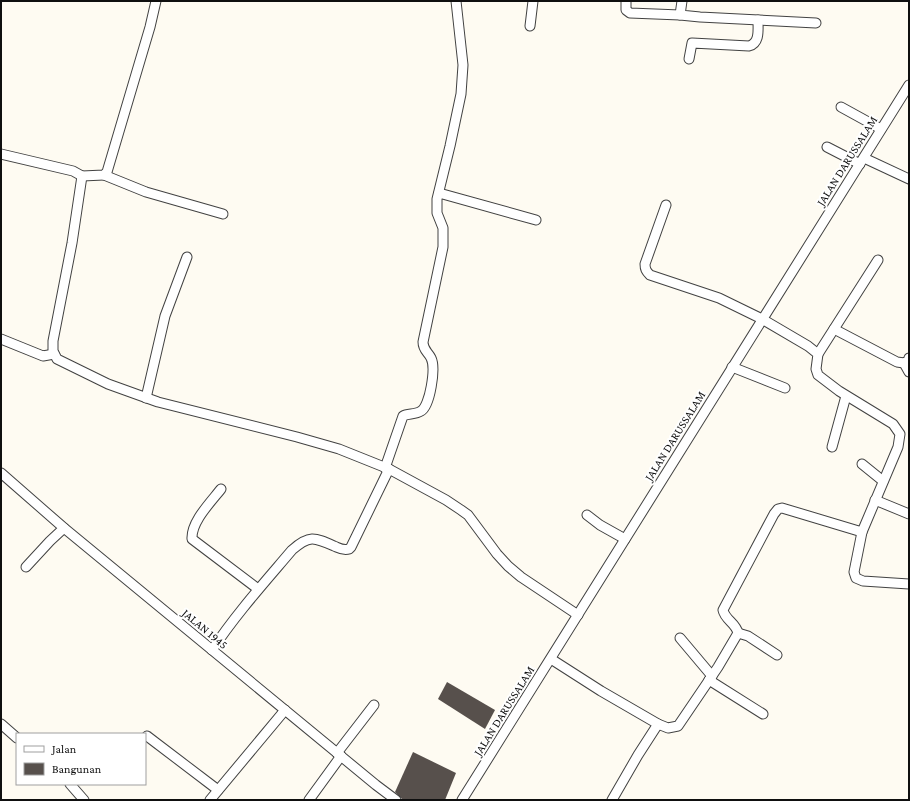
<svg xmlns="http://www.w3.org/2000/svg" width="910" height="801" font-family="'Crimson Pro',serif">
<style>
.building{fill:#57504c}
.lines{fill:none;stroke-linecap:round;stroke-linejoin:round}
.minor-casing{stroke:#424242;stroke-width:11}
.minor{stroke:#fff;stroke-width:9}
.labels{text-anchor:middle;stroke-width:4;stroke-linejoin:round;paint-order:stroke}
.street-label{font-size:12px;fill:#0f0f0f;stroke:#fff}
</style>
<rect width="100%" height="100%" fill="#fefbf2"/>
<g class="building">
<path d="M447 682 495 710 485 729 438 699Z"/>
<path d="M413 752 456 773 445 800H403L395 792Z"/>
</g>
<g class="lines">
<g class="minor-casing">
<g id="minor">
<path d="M626 1V10L630 13 680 15"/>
<path d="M682 1 680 15 700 17 816 23"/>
<path d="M530 26 533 1"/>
<path d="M689 59 692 43 749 46C760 43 758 30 758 20"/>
<path d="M841 107 881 129"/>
<path d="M827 147 860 164"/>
<path d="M1 154 73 171 82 176 72 243 53 341V351L57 359 108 384 158 402 297 437 339 449 389 469 446 500 461 510 468 515 497 554 508 566 521 577 578 615"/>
<path d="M864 158 909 179"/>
<path d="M104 175 146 192 223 214"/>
<path d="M82 176 104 175 107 172 150 27 156 1"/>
<path d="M439 193 536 220"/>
<path d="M834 329 897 362 904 363 908 361 909 358"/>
<path d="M1 339 43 356 54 354"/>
<path d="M818 354 878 260"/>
<path d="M904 363 909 372"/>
<path d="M732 367 785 388"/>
<path d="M146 398 165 316 187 257"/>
<path d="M832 447 846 396"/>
<path d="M862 464 883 481"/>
<path d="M385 468 403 416C408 413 415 415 421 411 430 406 436 368 431 358 428 352 423 350 423 342L443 247V228L437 213V199L450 146 461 94 463 65 456 1"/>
<path d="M1 473 64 528 376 785 396 800"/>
<path d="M221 489C210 503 191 522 192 539L258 589"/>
<path d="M875 500 909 514"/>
<path d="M587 515 600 525 625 539"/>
<path d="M862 532 854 572 856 578 863 581 909 584"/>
<path d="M26 567 50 541 64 528"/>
<path d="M738 633 748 636 777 655"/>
<path d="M680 638 712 676"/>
<path d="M212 650C236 614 264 583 292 550 309 535 314 537 334 546 339 548 343 551 349 549L351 547 389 469"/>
<path d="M551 659 601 691 658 724 638 755 612 800"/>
<path d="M709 680 763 714"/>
<path d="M1 724 17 738"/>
<path d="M658 724 668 728 678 726 718 667 738 633C736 623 725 620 723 610L774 514 778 509 782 508 862 532 898 447 900 434 893 424 839 391 818 375 816 369 818 354 808 346 762 319 719 298 650 275C646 271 645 269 645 264L666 205"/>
<path d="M147 736 218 790"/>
<path d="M337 753 374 705"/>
<path d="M70 784 84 800"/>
<path d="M210 800 285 710"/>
<path d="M309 800 341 756"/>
<path d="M462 800 909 85"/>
</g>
</g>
<use href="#minor" class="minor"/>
</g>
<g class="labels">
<g class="street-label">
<text transform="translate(847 161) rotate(-58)" y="4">JALAN DARUSSALAM</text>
<text transform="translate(675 436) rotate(-58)" y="4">JALAN DARUSSALAM</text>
<text transform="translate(205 629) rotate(40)" y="4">JALAN 1945</text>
<text transform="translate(504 711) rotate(-58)" y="4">JALAN DARUSSALAM</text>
</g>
</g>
<rect width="910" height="801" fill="none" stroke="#0f0f0f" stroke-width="4"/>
<rect x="16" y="733" width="130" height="52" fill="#ffffff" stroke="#9f9f9f"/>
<rect x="24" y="746" width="20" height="6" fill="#ffffff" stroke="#9f9f9f"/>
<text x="52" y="753" font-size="12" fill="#0f0f0f">Jalan</text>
<rect x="24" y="763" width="20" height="12" fill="#57504c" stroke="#9f9f9f"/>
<text x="52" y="773" font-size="12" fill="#0f0f0f">Bangunan</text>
</svg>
